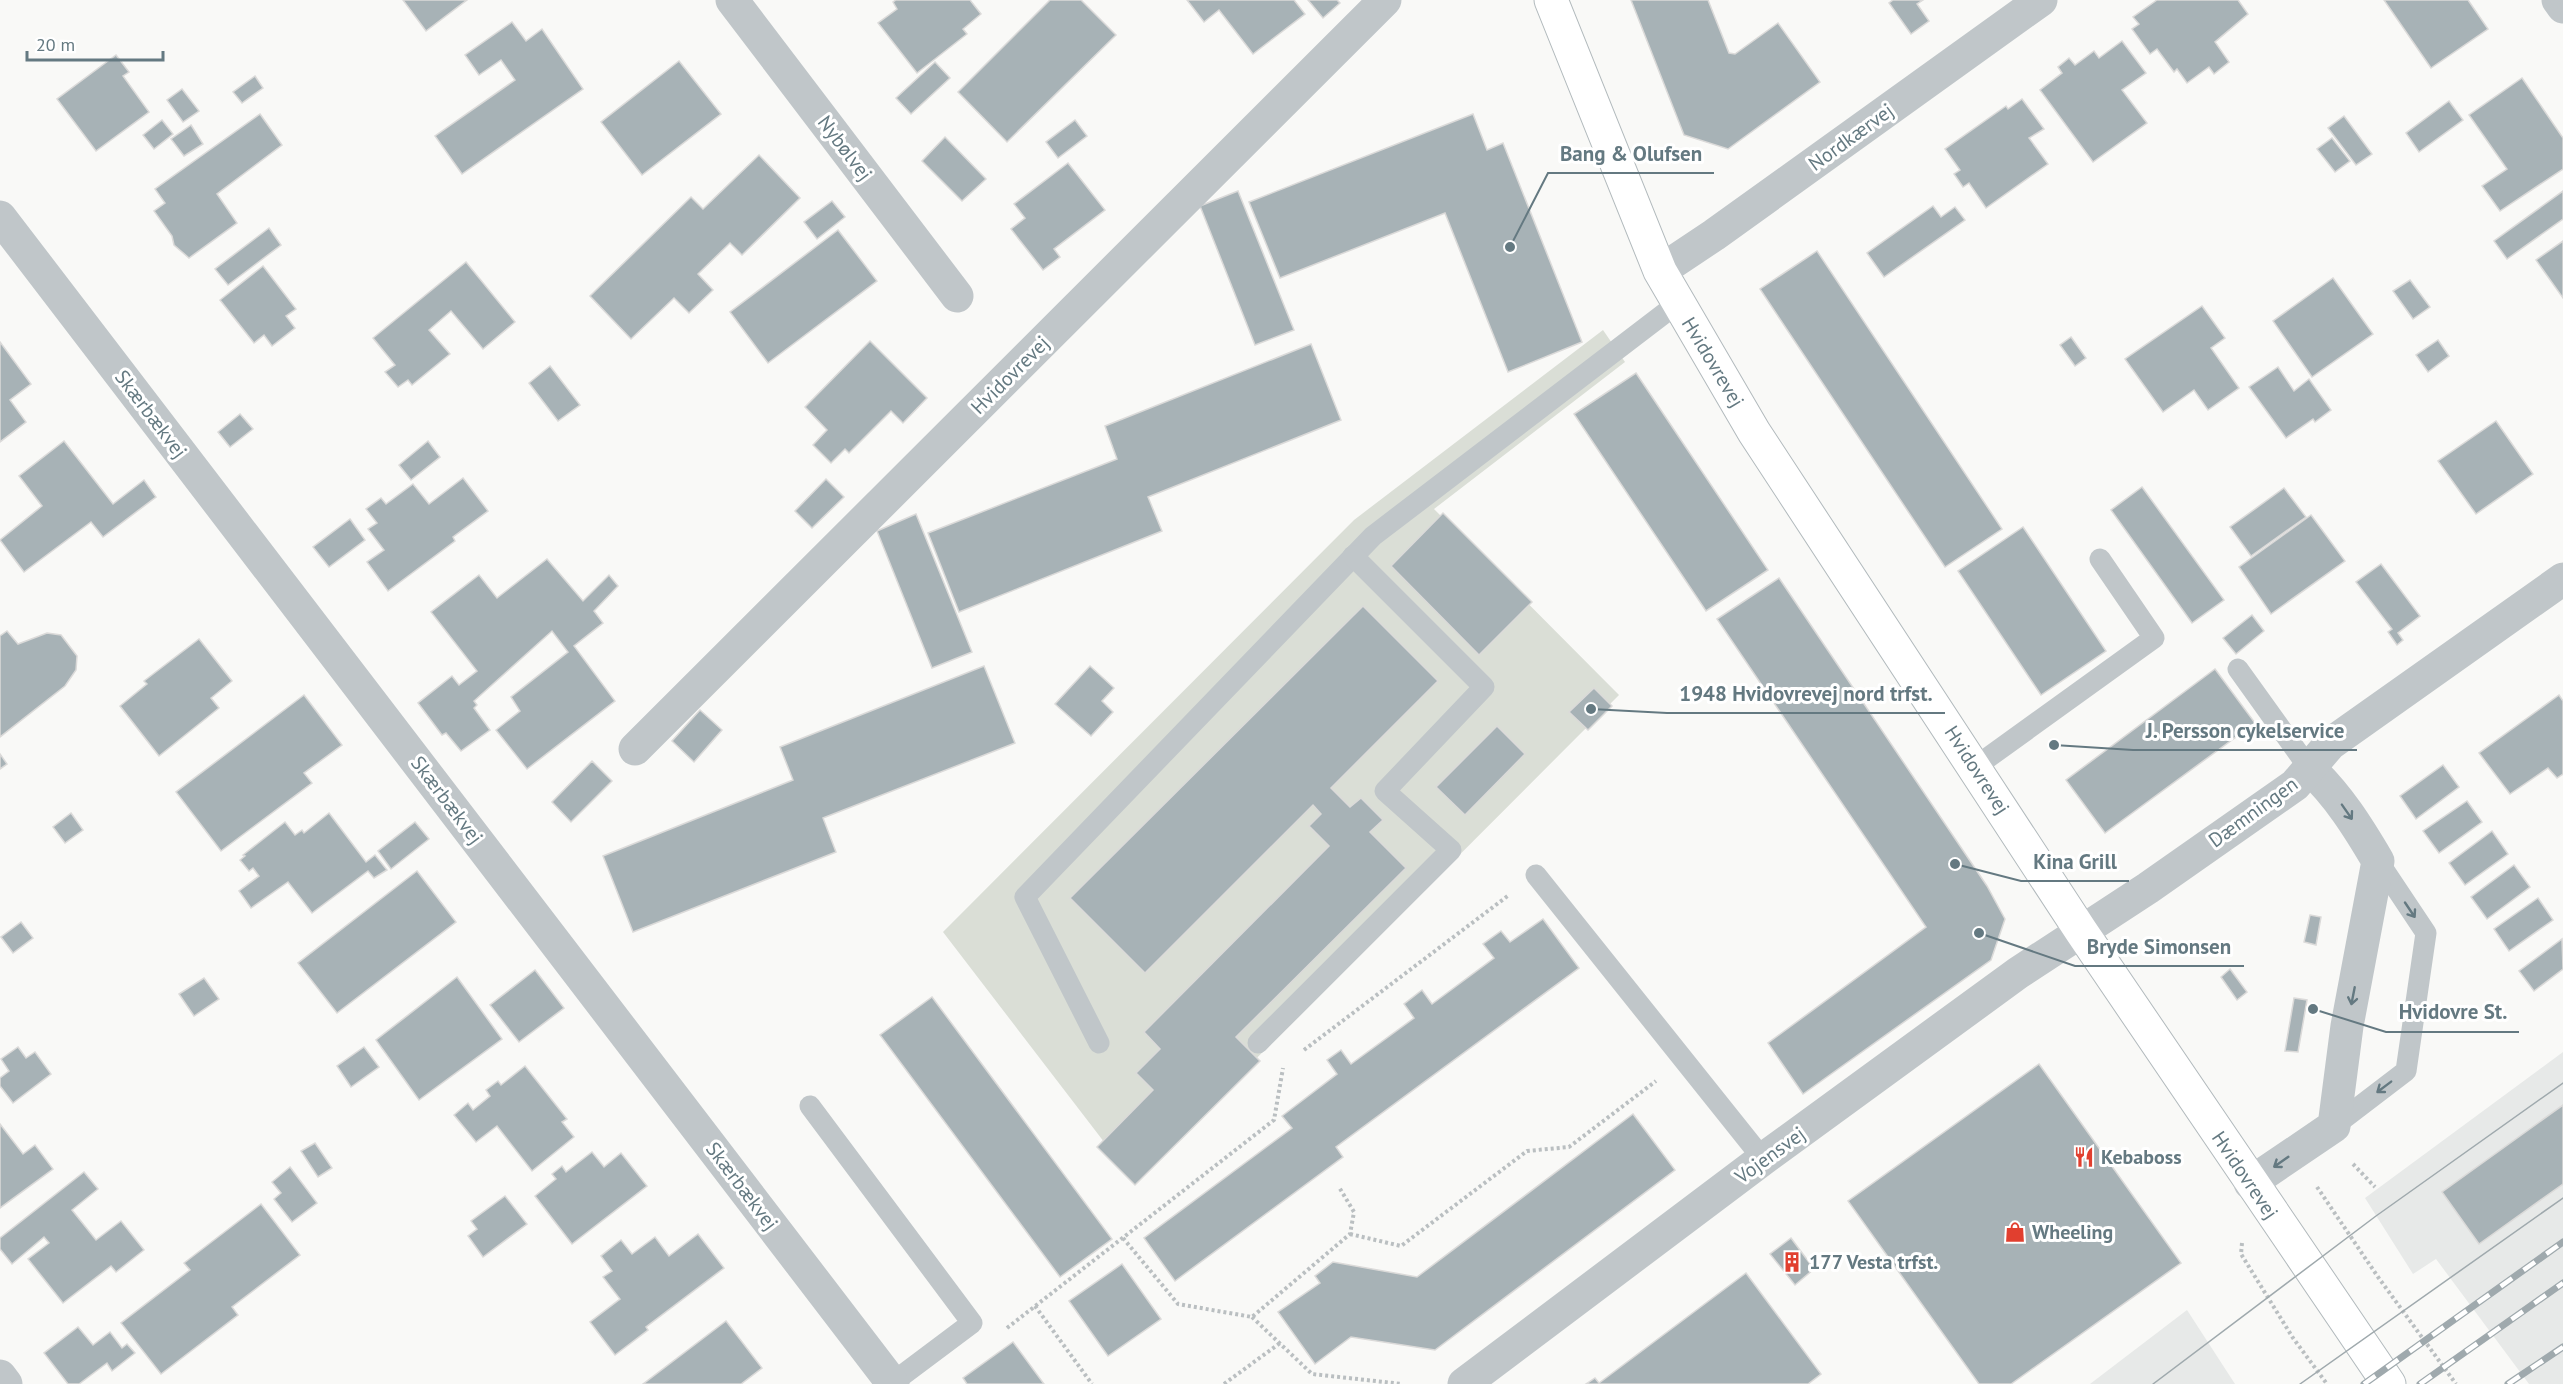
<svg xmlns="http://www.w3.org/2000/svg" width="2563" height="1384" font-family="'PT Sans',sans-serif">
<style>
.built{fill:#e7e9e8}
.green{fill:#daded6}
.building{fill:#a7b2b6;stroke:#dbdad9;stroke-width:1.5}
.lines{fill:none;stroke-linecap:round;stroke-linejoin:round}
.secondary-casing{stroke:#b2babd;stroke-width:35}
.path{stroke:#babfc1;stroke-width:4;stroke-dasharray:3 3;stroke-linecap:butt}
.lane{stroke:#c0c6c9;stroke-width:21}
.street{stroke:#c0c6c9;stroke-width:33}
.secondary{stroke:#fff;stroke-width:33}
.tram{stroke:#9fa9ad;stroke-width:1.5}
.rail-casing{stroke:#9fa9ad;stroke-width:7}
.rail{stroke:#fff;stroke-width:4.5;stroke-dasharray:14;stroke-linecap:butt}
.oneway{stroke:#647981}
.labels{text-anchor:middle;stroke-width:6;stroke-linejoin:round;paint-order:stroke}
.street-label{font-size:20px;fill:#647981;stroke:#fff}
.poi-label{font-size:20px;font-weight:bold;fill:#647981;stroke:#fff;text-anchor:start}
.leader{fill:none;stroke:#647981;stroke-width:2}
.callout-dot{fill:#647981;stroke:#fff;stroke-width:2}
.callout-label{font-size:21px;text-anchor:middle;font-weight:bold;fill:#647981;stroke:#fff;stroke-width:6;stroke-linejoin:round;paint-order:stroke}
</style>
<rect width="100%" height="100%" fill="#f9f9f7"/>
<g class="built">
<path d="M2563 1052V1384H2529L2436 1259 2413 1274 2365 1198Z"/>
<path d="M2187 1310 2235 1384H2090Z"/>
</g>
<path class="green" d="M1603 330 1625 362 1434 509 1619 695 1134 1181 943 932 1354 520Z"/>
<g class="building">
<path d="M403 0H467L426 31Z"/>
<path d="M896 0H970L981 14 963 29 967 34 917 73 878 23 897 9 893 2Z"/>
<path d="M1050 0H1081L1116 35 1007 142 958 92Z"/>
<path d="M1187 0H1294L1305 14 1253 54 1219 10 1204 22Z"/>
<path d="M1308 0H1337L1340 3 1323 18Z"/>
<path d="M1631 0H1708L1729 53 1735 54 1778 23 1820 82 1728 149 1684 135Z"/>
<path d="M1893 0H1923L1917 4 1929 21 1911 34 1889 3Z"/>
<path d="M2157 0H2238L2248 14 2215 42 2229 62 2214 74 2209 67 2187 83 2177 69 2174 72 2157 49 2150 54 2132 29 2139 24 2133 17Z"/>
<path d="M2384 0H2468L2488 29 2431 68Z"/>
<path d="M512 22 526 41 542 29 583 89 462 174 435 136 515 80 501 60 479 75 465 55Z"/>
<path d="M2122 41 2146 73 2122 90 2147 123 2093 162 2040 90 2062 73 2058 67 2069 58 2075 65 2094 51 2099 58Z"/>
<path d="M116 55 129 72 123 76 149 112 96 151 57 99Z"/>
<path d="M679 61 721 114 642 175 601 122Z"/>
<path d="M935 62 950 78 911 114 896 98Z"/>
<path d="M255 76 263 88 242 103 233 92Z"/>
<path d="M2522 78 2563 138V169L2500 211 2482 186 2507 169 2469 115Z"/>
<path d="M182 89 199 111 183 122 167 100Z"/>
<path d="M2022 99 2044 129 2029 138 2048 164 1986 208 1969 183 1963 187 1954 174 1960 170 1945 149 2006 106 2008 109Z"/>
<path d="M2449 101 2463 120 2419 152 2406 133Z"/>
<path d="M260 114 282 145 217 194 237 223 189 258 174 245 172 236 154 211 165 203 155 189Z"/>
<path d="M1473 114 1487 150 1503 143 1582 342 1508 372 1445 213 1280 278 1249 202Z"/>
<path d="M2344 116 2372 154 2356 165 2328 128Z"/>
<path d="M162 120 173 134 154 149 143 135Z"/>
<path d="M1075 120 1087 136 1058 158 1046 142Z"/>
<path d="M191 125 203 144 184 156 171 139Z"/>
<path d="M945 137 986 179 962 201 922 161Z"/>
<path d="M2332 138 2350 161 2335 172 2317 149Z"/>
<path d="M759 155 800 198 742 255 730 243 698 274 713 290 689 313 674 298 631 339 590 296 691 197 703 209Z"/>
<path d="M1068 163 1105 210 1054 249 1060 257 1043 270 1011 229 1025 218 1014 204Z"/>
<path d="M1238 191 1294 330 1255 345 1200 206Z"/>
<path d="M2563 191V219L2507 259 2494 241Z"/>
<path d="M832 201 845 217 817 239 804 222Z"/>
<path d="M1933 206 1941 217 1955 207 1965 220 1884 277 1867 253Z"/>
<path d="M269 228 281 245 228 285 215 269Z"/>
<path d="M838 230 877 281 768 363 730 312Z"/>
<path d="M2563 241V298L2536 260Z"/>
<path d="M1817 251 2002 529 1945 567 1760 289Z"/>
<path d="M466 262 515 322 483 349 451 311 429 330 450 354 412 385 408 380 398 387 385 372 395 365 373 338Z"/>
<path d="M263 266 296 309 286 316 295 328 272 346 264 335 254 343 220 300Z"/>
<path d="M2333 278 2373 334 2312 377 2273 321Z"/>
<path d="M2410 280 2430 307 2413 319 2393 291Z"/>
<path d="M2202 306 2225 338 2211 348 2239 388 2208 410 2194 390 2163 412 2125 359Z"/>
<path d="M2071 337 2086 358 2075 366 2060 345Z"/>
<path d="M2438 340 2449 356 2428 372 2416 355Z"/>
<path d="M870 341 927 398 903 423 891 411 849 453 845 449 831 463 813 445 827 430 805 407Z"/>
<path d="M0 342 31 384 10 400 26 422 0 442Z"/>
<path d="M1311 344 1341 420 1148 497 1162 531 959 612 928 533 1117 459 1105 426Z"/>
<path d="M550 366 580 405 558 421 529 383Z"/>
<path d="M2278 367 2294 391 2309 379 2331 410 2315 422 2313 419 2286 438 2249 387Z"/>
<path d="M1636 373 1768 570 1706 611 1574 414Z"/>
<path d="M240 414 253 429 230 447 218 432Z"/>
<path d="M2496 421 2533 474 2476 514 2438 461Z"/>
<path d="M64 441 113 504 144 480 156 497 103 537 91 522 24 572 0 540 42 506 19 476Z"/>
<path d="M428 441 440 457 411 480 399 465Z"/>
<path d="M463 478 488 511 453 537 455 541 388 591 367 562 384 550 368 529 377 523 366 509 381 498 386 504 413 484 429 504Z"/>
<path d="M826 479 844 497 812 528 795 511Z"/>
<path d="M2142 487 2224 600 2192 623 2111 510Z"/>
<path d="M2284 488 2306 517 2251 556 2230 527Z"/>
<path d="M1443 513 1532 602 1479 655 1391 566Z"/>
<path d="M916 514 972 652 932 668 877 531Z"/>
<path d="M2311 515 2345 561 2271 614 2239 567Z"/>
<path d="M350 519 365 540 329 567 313 547Z"/>
<path d="M2023 527 2106 651 2041 695 1958 571Z"/>
<path d="M547 559 583 601 609 575 618 586 594 611 603 623 574 646 615 701 527 769 496 730 520 711 511 697 568 652 552 631 474 701 477 705 474 708 490 730 461 751 446 733 442 735 418 703 452 676 459 685 477 671 431 612 479 575 497 598Z"/>
<path d="M2381 564 2420 616 2398 633 2403 640 2397 645 2388 632 2392 629 2356 582Z"/>
<path d="M1779 578 1987 886 2005 919 1991 960 1803 1094 1768 1043 1926 927 1717 619Z"/>
<path d="M1363 606 1438 681 1331 788 1350 807 1361 798 1383 820 1370 832 1406 868 1236 1037 1260 1061 1135 1185 1097 1147 1153 1090 1136 1073 1160 1049 1144 1032 1329 846 1309 826 1321 814 1313 805 1145 973 1070 898Z"/>
<path d="M2252 615 2264 631 2236 654 2223 638Z"/>
<path d="M7 631 18 644 47 633 61 635 77 656 76 670 65 686 0 737V636Z"/>
<path d="M199 639 232 681 211 698 219 708 159 756 120 706 147 684 144 681Z"/>
<path d="M984 666 1015 743 823 818 836 852 633 932 603 856 793 780 780 747Z"/>
<path d="M1090 666 1114 688 1102 701 1113 712 1091 736 1055 704Z"/>
<path d="M2215 669 2255 723 2105 833 2066 780Z"/>
<path d="M1594 688 1612 706 1588 730 1569 712Z"/>
<path d="M304 695 342 745 304 773 312 783 221 851 176 792Z"/>
<path d="M2559 695 2563 701V774L2557 778 2548 768 2510 794 2479 753Z"/>
<path d="M700 710 722 730 694 762 672 741Z"/>
<path d="M1497 726 1525 754 1465 815 1436 787Z"/>
<path d="M0 754 7 764 0 769Z"/>
<path d="M592 761 612 781 571 822 552 802Z"/>
<path d="M2443 765 2459 787 2416 819 2400 796Z"/>
<path d="M2467 801 2482 822 2439 853 2423 831Z"/>
<path d="M71 813 83 830 65 843 53 827Z"/>
<path d="M329 813 366 862 375 855 387 870 374 878 368 871 312 913 288 882 251 908 239 891 259 876 253 868 249 871 240 860 245 856 243 855 285 822 295 835 302 830 304 833Z"/>
<path d="M415 822 429 839 391 869 378 851Z"/>
<path d="M2492 831 2508 854 2465 885 2449 863Z"/>
<path d="M2514 865 2530 887 2487 919 2471 897Z"/>
<path d="M417 871 456 922 337 1013 298 963Z"/>
<path d="M2538 898 2553 920 2509 951 2494 929Z"/>
<path d="M2310 915 2321 917 2316 945 2304 942Z"/>
<path d="M1543 919 1579 968 1336 1147 1343 1157 1175 1281 1144 1238 1292 1128 1282 1116 1337 1074 1327 1060 1341 1050 1351 1064 1414 1018 1404 1004 1422 990 1432 1004 1494 958 1483 944 1501 931 1510 942Z"/>
<path d="M21 922 33 938 13 953 1 937Z"/>
<path d="M2562 939 2563 969 2534 991 2519 971Z"/>
<path d="M2230 969 2247 992 2237 1000 2221 977Z"/>
<path d="M535 970 564 1008 519 1042 490 1005Z"/>
<path d="M457 977 502 1039 419 1100 376 1040Z"/>
<path d="M204 978 219 999 194 1016 179 994Z"/>
<path d="M932 997 1112 1239 1060 1277 880 1035Z"/>
<path d="M2294 998 2307 1000 2298 1052 2285 1051Z"/>
<path d="M18 1047 26 1058 35 1052 51 1074 13 1103 0 1086V1078L9 1071 1 1059Z"/>
<path d="M364 1047 379 1067 351 1087 337 1066Z"/>
<path d="M2039 1064 2181 1263 2011 1384H1979L1848 1201Z"/>
<path d="M525 1066 567 1119 562 1122 574 1137 532 1171 497 1126 476 1142 454 1115 468 1103 473 1110 490 1096 486 1090 498 1081 501 1085Z"/>
<path d="M2563 1105V1184L2479 1244 2442 1192Z"/>
<path d="M1633 1114 1675 1170 1435 1350 1351 1337 1315 1364 1278 1312 1320 1283 1315 1276 1333 1262 1417 1277Z"/>
<path d="M0 1124 23 1154 35 1145 53 1169 0 1208Z"/>
<path d="M315 1143 332 1168 318 1177 301 1151Z"/>
<path d="M592 1152 604 1167 621 1153 647 1186 572 1244 535 1196 556 1179 552 1174 562 1166 566 1172Z"/>
<path d="M290 1167 317 1203 292 1222 274 1199 281 1193 272 1182Z"/>
<path d="M84 1172 98 1189 72 1210 96 1240 121 1221 144 1250 116 1272 111 1266 63 1303 28 1259 49 1243 44 1237 12 1264 0 1249V1238Z"/>
<path d="M505 1196 527 1224 483 1257 468 1236 477 1229 471 1221Z"/>
<path d="M261 1204 300 1255 232 1307 238 1315 161 1374 121 1323 190 1270 184 1263Z"/>
<path d="M698 1234 724 1268 646 1327 648 1330 615 1355 590 1322 620 1299 603 1277 612 1271 601 1256 621 1240 632 1254 655 1237 669 1256Z"/>
<path d="M1791 1238 1814 1269 1795 1285 1770 1254Z"/>
<path d="M1122 1264 1161 1319 1108 1356 1069 1301Z"/>
<path d="M1746 1273 1821 1374 1808 1384H1586L1595 1378 1599 1383Z"/>
<path d="M726 1321 762 1368 741 1384H643Z"/>
<path d="M78 1327 93 1345 110 1332 122 1348 127 1344 135 1353 112 1371 107 1363 79 1384H68L44 1353Z"/>
<path d="M1013 1342 1044 1384H967L963 1378Z"/>
</g>
<g class="lines">
<g class="secondary-casing">
<path id="secondary" d="M1551 0 1660 271 1754 432 2081 931 2389 1384"/>
</g>
<g class="path">
<path d="M1304 1050 1509 895"/>
<path d="M2353 1164 2375 1187"/>
<path d="M2317 1187 2378 1277 2456 1384"/>
<path d="M1350 1234 1401 1246 1527 1151 1569 1147 1656 1081"/>
<path d="M1123 1238 1178 1304 1252 1317 1350 1234 1354 1212 1339 1187"/>
<path d="M2242 1243 2241 1254 2293 1338 2327 1384"/>
<path d="M1035 1306 1092 1384"/>
<path d="M1252 1317 1312 1374 1402 1384"/>
<path d="M1007 1328 1274 1120 1283 1068"/>
<path d="M1224 1384 1280 1343"/>
</g>
<g class="lane">
<path d="M2238 669 2309 768"/>
<path d="M1975 767 2154 638 2100 559"/>
<path d="M1536 875 1763 1159"/>
<path d="M1099 1043 1025 897 1373 536 1678 303"/>
<path d="M1258 1043 1451 850 1385 791 1484 687 1353 556"/>
<path d="M810 1106 972 1323 892 1383"/>
<path d="M2334 1126 2406 1071 2426 933 2378 861"/>
</g>
<g class="street">
<path d="M732 0 957 296"/>
<path d="M2558 0 2563 7"/>
<path d="M0 217 893 1384"/>
<path d="M1660 271 1714 235 2041 0"/>
<path d="M635 749 1385 0"/>
<path d="M2250 1183 2334 1126 2347 1026 2378 861C2358 827 2338 795 2309 768"/>
<path d="M0 1376 6 1384"/>
<path d="M1464 1384 1763 1159 2018 973 2148 888 2295 785 2330 744 2563 579"/>
</g>
<use href="#secondary" class="secondary"/>
<g class="tram">
<path d="M2153 1384 2376 1216 2563 1083"/>
<path d="M2300 1384 2563 1198"/>
</g>
<g class="rail-casing">
<g id="rail">
<path d="M2364 1384 2563 1242"/>
<path d="M2420 1384 2563 1283"/>
<path d="M2508 1384 2563 1347"/>
</g>
</g>
<use href="#rail" class="rail"/>
</g>
<defs><path id="oneway-shaft" d="M-6 0H5M1.5-3L5.5 0L1.5 3" fill="none" stroke-width="1.6" stroke-linecap="round" stroke-linejoin="round" transform="scale(1.5)"/></defs>
<g class="oneway">
<use href="#oneway-shaft" transform="translate(2347 812) rotate(55)"/>
<use href="#oneway-shaft" transform="translate(2410 910) rotate(56)"/>
<use href="#oneway-shaft" transform="translate(2353 996) rotate(101)"/>
<use href="#oneway-shaft" transform="translate(2384 1087) rotate(143)"/>
<use href="#oneway-shaft" transform="translate(2281 1162) rotate(145)"/>
</g>
<defs>
<g id="restaurant-bare" transform="scale(1.62)"><path d="M-5-6h1v4h1v-4h1v4h1v-4h1v5L-1.5 .5V6h-2V.5L-5-1ZM5-6V6H3V1.5H1.5Q1.5-4 5-6Z" fill="#e13f2f" stroke="#fff" stroke-width="2.5" paint-order="stroke"/></g>
<g id="shop-bare" transform="scale(1.62)"><path d="M-5-2.5h2.3a2.7 3.5 0 0 1 5.4 0H5L5.5 6h-11ZM-1.5-2.5h3a1.5 2.3 0 0 0-3 0Z" fill="#e13f2f" stroke="#fff" stroke-width="2.5" paint-order="stroke"/></g>
<g id="building-bare" transform="scale(1.62)"><path d="M-4-6H4V6H1V3H-1V6H-4ZM-2.5-4.3h1.7v1.8h-1.7ZM.8-4.3h1.7v1.8H.8ZM-2.5-1h1.7V.8h-1.7ZM.8-1h1.7V.8H.8Z" fill="#e13f2f" stroke="#fff" stroke-width="2.5" paint-order="stroke"/></g>
</defs>
<g fill-rule="evenodd">
<use href="#restaurant-bare" x="2084" y="1157"/>
<use href="#shop-bare" x="2015" y="1232"/>
<use href="#building-bare" x="1792" y="1262"/>
</g>
<g class="labels">
<g class="street-label">
<text transform="translate(1851 137) rotate(-36)" y="7">Nordkærvej</text>
<text transform="translate(845 148) rotate(53)" y="7">Nybølvej</text>
<text transform="translate(1713 362) rotate(59)" y="7">Hvidovrevej</text>
<text transform="translate(1010 375) rotate(-45)" y="7">Hvidovrevej</text>
<text transform="translate(151 414) rotate(53)" y="7">Skærbækvej</text>
<text transform="translate(1977 770) rotate(57)" y="7">Hvidovrevej</text>
<text transform="translate(447 800) rotate(53)" y="7">Skærbækvej</text>
<text transform="translate(2253 812) rotate(-36)" y="7">Dæmningen</text>
<text transform="translate(1770 1155) rotate(-36)" y="7">Vojensvej</text>
<text transform="translate(2245 1175) rotate(56)" y="7">Hvidovrevej</text>
<text transform="translate(742 1186) rotate(53)" y="7">Skærbækvej</text>
</g>
<g class="poi-label">
<text x="2101" y="1164">Kebaboss</text>
<text x="2032" y="1239">Wheeling</text>
<text x="1809" y="1269">177 Vesta trfst.</text>
</g>
</g>
<path class="leader" d="M1510 247L1548 173H1714M1591 709L1667 713H1945M2054 745L2133 750H2357M1955 864L2021 881H2129M1979 933L2075 966H2244M2313 1009L2386 1032H2519"/>
<g class="callout-dot">
<circle cx="1510" cy="247" r="6"/>
<circle cx="1591" cy="709" r="6"/>
<circle cx="2054" cy="745" r="6"/>
<circle cx="1955" cy="864" r="6"/>
<circle cx="1979" cy="933" r="6"/>
<circle cx="2313" cy="1009" r="6"/>
</g>
<g class="callout-label">
<text x="1631" y="161">Bang &amp; Olufsen</text>
<text x="1806" y="701">1948 Hvidovrevej nord trfst.</text>
<text x="2245" y="738">J. Persson cykelservice</text>
<text x="2075" y="869">Kina Grill</text>
<text x="2159" y="954">Bryde Simonsen</text>
<text x="2453" y="1019">Hvidovre St.</text>
</g>
<path d="M27 51v9h136v-9" fill="none" stroke="#647981" stroke-width="3"/>
<text x="36" y="51" font-size="18" fill="#647981" stroke="#ffffff" stroke-width="4.5" paint-order="stroke">20 m</text>
</svg>
